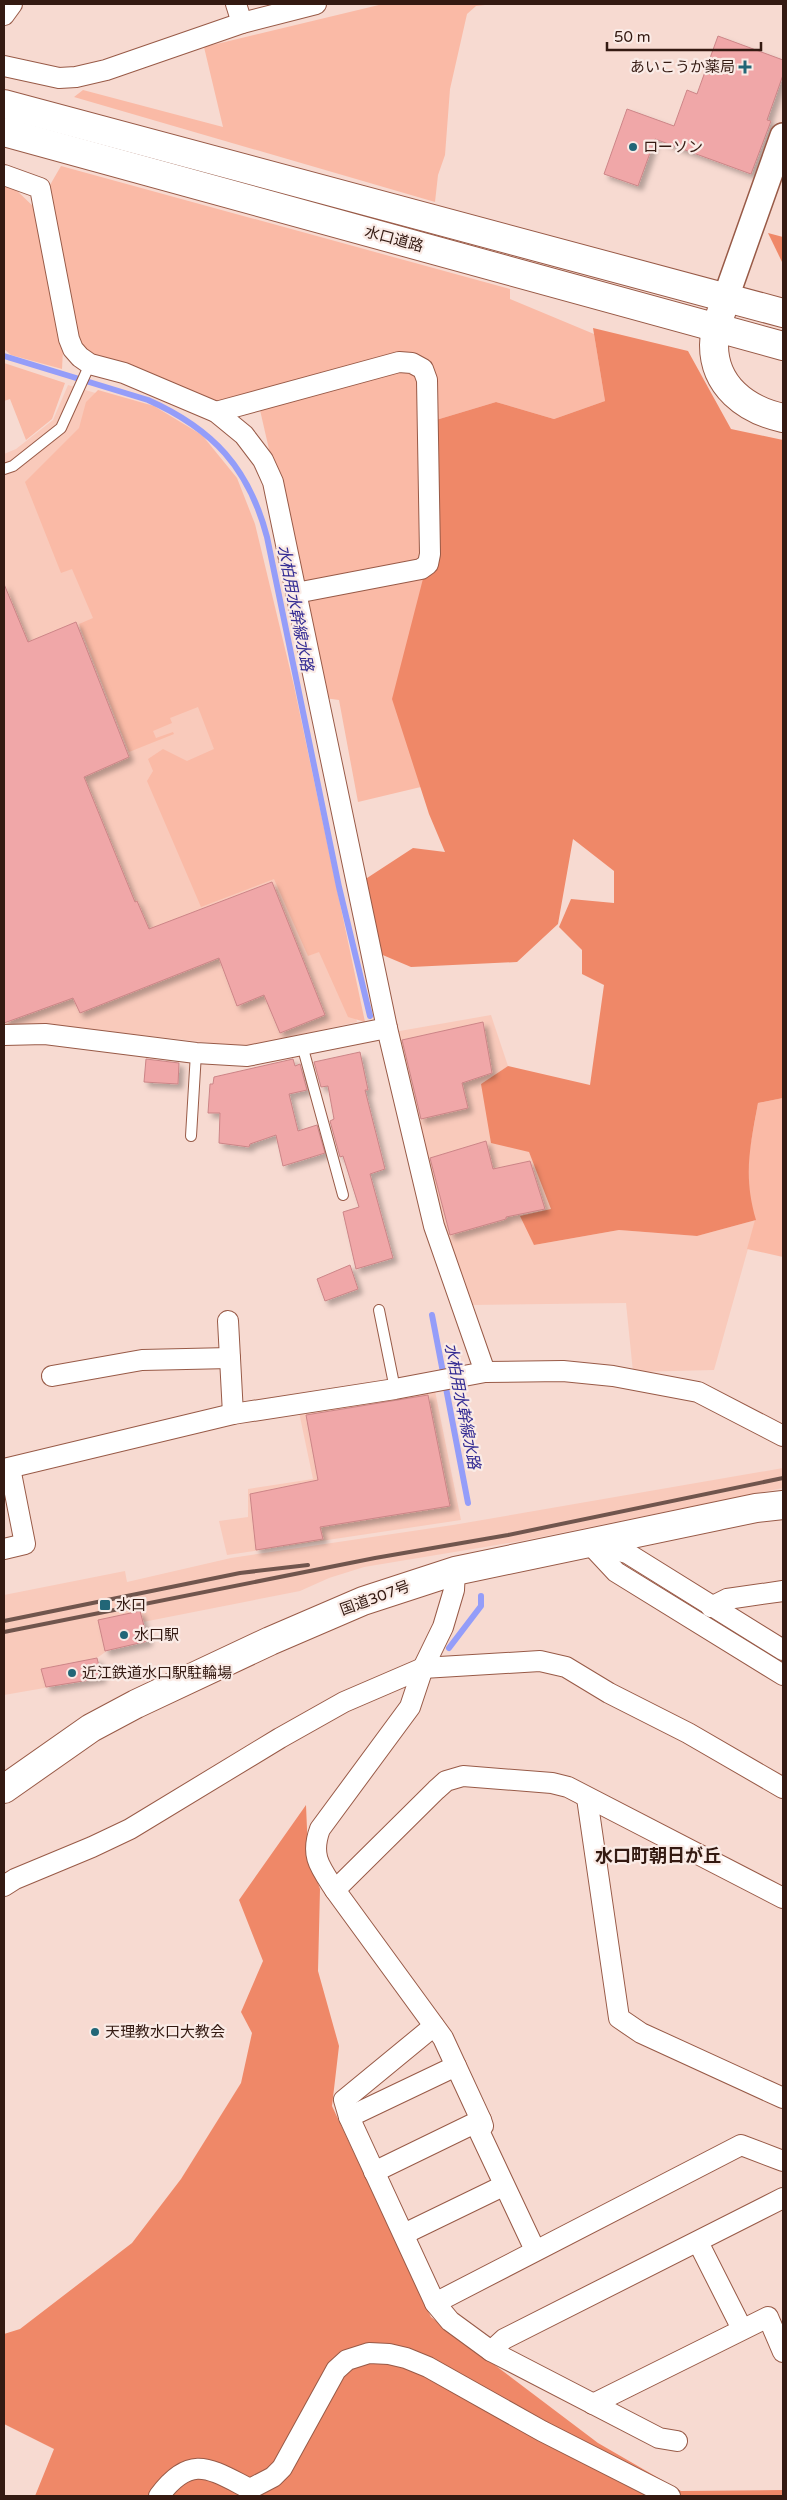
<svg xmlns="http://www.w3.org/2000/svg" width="787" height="2500" font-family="'Varela Round','Noto Sans JP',sans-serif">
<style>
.built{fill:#f9cabb}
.green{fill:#fabaa6}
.forest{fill:#ef8868}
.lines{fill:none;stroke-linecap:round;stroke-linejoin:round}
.stream{stroke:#949df9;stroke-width:6}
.building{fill:#f0a7a8;stroke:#cc8587;filter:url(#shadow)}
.service-casing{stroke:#985a47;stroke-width:12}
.minor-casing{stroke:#985a47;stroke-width:22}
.tertiary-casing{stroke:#985a47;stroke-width:28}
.trunk-casing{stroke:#985a47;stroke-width:30}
.service{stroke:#fff;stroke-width:10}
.minor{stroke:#fff;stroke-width:20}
.tertiary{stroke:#fff;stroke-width:25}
.trunk{stroke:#fff;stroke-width:28}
.rail{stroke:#70554d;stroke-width:4}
.poi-dot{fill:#267;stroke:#faebe6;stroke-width:2}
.labels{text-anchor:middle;stroke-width:4.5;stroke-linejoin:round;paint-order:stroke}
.poi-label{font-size:15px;fill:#341a12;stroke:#faebe6;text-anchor:start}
.street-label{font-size:15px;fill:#341a12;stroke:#faebe6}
.water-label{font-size:16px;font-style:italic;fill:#332b93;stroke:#faebe6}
.quarter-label{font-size:18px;font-weight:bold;fill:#341a12;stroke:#faebe6}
</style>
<defs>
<filter id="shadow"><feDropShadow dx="4.5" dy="4.5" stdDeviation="2.5" flood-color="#0004"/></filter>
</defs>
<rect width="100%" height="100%" fill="#f7dad1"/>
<g class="built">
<path d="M68 385 154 410 266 572 357 1022 246 1047 44 1024 4 1027V454L16 449 53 420Z"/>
<path d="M491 1015 508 1066 481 1084 529 1152 552 1209 534 1245 619 1230 697 1236 756 1220 714 1370 633 1372 626 1303 470 1305 443 1225 394 1032Z"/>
<path d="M434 1386 461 1520 227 1555 219 1521 248 1517V1489L313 1479 299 1412Z"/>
<path d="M783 1468V1488L521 1541 364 1567 329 1578 300 1591 143 1622 148 1641 108 1650 97 1658 102 1678 4 1695V1595L125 1571 127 1582 231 1558 453 1525Z"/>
</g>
<g class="green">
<path d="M383 4H494L476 6 467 14 450 89 445 155 438 175 435 202 74 97 83 90 223 127 204 47Z"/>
<path d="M61 166 510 289V299L594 334 605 401 554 419 496 402 436 420 434 393 426 358 390 354 232 404 208 401 95 359 73 338 50 185Z"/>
<path d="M4 183 12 186 37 210 63 350 62 369 11 355 4 349Z"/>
<path d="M4 363 65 383 52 419 26 440 10 399 4 401Z"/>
<path d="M399 365 421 371 426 563 301 589 260 410Z"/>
<path d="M98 390 154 406 202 435 237 478 255 524 294 686 365 1022 348 1017 319 952 308 956 274 879 201 907 147 781 153 771 148 759 163 749 187 761 214 749 198 707 170 718 172 723 153 731 156 738 173 732 174 734 129 752 79 624 93 618 72 569 61 573 25 482 79 428 86 402Z"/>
<path d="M423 572 425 606V786L358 802 339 700 324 698 303 596Z"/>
<path d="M783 1098V1257L747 1249 755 1220 749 1197 748 1158 758 1103Z"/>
</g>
<g class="forest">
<path d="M768 233 783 237V264Z"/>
<path d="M593 328 688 351 731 429 783 440V1098L758 1103C750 1147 743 1176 756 1220L697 1236 619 1230 534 1245 520 1216 551 1209 529 1152 491 1143 481 1084 508 1066 590 1085 604 985 582 974V950L559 927 571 899 614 903V871L573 839 558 924 517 962 411 967 378 953 364 880 413 848 445 852 429 814 392 699 425 571 436 420 496 402 554 419 605 401Z"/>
<path d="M306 1805 308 1853 320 1889 318 1971 339 2046 332 2106 431 2317 598 2443 681 2491 783 2490V2496H35L54 2449 4 2424V2334L20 2329 132 2243 181 2179 241 2083 252 2033 241 2012 263 1961 239 1900Z"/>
</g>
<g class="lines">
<g class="stream">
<path d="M4 356 148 400C213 429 249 468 267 537L339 887 370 1016"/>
<path d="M432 1315 468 1503"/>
<path d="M449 1648 481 1606V1596"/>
</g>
</g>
<g class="building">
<path d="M718 36 783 60V75L767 120 771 121 751 174 655 139 638 186 604 174 627 109 674 126 687 90 697 94Z"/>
<path d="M4 584 28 642 76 622 129 757 84 777 135 902 137 901 149 929 272 882 325 1015 280 1033 264 995 237 1006 219 958 80 1013 73 998 4 1023Z"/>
<path d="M483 1022 492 1073 462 1083 468 1108 421 1119 402 1040Z"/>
<path d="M360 1052 368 1090H365L385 1169 370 1174 393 1258 356 1269 343 1212 359 1207 343 1156 340 1157 330 1121 334 1119 328 1086 321 1087 314 1062Z"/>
<path d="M146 1059 179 1063 178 1084 144 1082Z"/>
<path d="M293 1059 295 1066 300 1064 307 1090 289 1094 298 1131 317 1125 325 1153 283 1166 276 1135 250 1144 249 1147 219 1143 220 1113H208L210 1084H213L214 1077Z"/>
<path d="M486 1141 493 1169 530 1161 545 1209 506 1217V1219L450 1235 430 1158Z"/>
<path d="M350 1265 358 1289 325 1301 317 1279Z"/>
<path d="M428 1395 450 1506 320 1527 323 1539 256 1550 250 1494 318 1480 306 1415Z"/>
<path d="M140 1611 148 1641 105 1651 98 1620Z"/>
<path d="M97 1658 102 1678 46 1687 41 1669Z"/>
</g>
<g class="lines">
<g class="service-casing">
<g id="service">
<path d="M4 469 13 466 61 428 90 364"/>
<path d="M302 1045 343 1195"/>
<path d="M191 1136 196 1053"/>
<path d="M379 1310 395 1389"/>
</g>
</g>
<g class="minor-casing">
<g id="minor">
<path d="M236 4 242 23"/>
<path d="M4 15 12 4"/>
<path d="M4 66 59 78 76 77 106 70 242 23 316 4"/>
<path d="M4 175 40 188 69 339 73 349 80 357 90 364 124 373 216 412 244 435 263 460 273 482 387 1028 434 1226 485 1372"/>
<path d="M216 412 399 362 412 363 423 369 427 380 430 554 428 564 421 569 296 593"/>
<path d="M4 1035 45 1034 196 1053 247 1056 387 1028"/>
<path d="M228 1321 233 1414"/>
<path d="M52 1376 142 1360 230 1358"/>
<path d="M4 1469 233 1414 395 1389 485 1372 563 1371 613 1376 698 1392 783 1436"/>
<path d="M588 1542 616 1572 783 1675"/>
<path d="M595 1544 627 1553 783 1650"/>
<path d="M4 1549 25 1544 10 1468"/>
<path d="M455 1571 454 1590 443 1627 423 1668 410 1707 320 1829C310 1856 320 1867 335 1890L443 2038 481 2120 483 2126 479 2131 535 2250"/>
<path d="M711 1607 727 1599 783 1591"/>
<path d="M587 1798 619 2018 641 2033 783 2098"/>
<path d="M4 1886 15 1879 92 1847 130 1829 280 1738 344 1702 423 1668 540 1661 566 1667 609 1693 688 1733 783 1788"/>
<path d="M335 1890 436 1790 446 1781 463 1776 552 1783 568 1787 783 1898"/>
<path d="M434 2026 344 2100 349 2117 435 2303 450 2321 491 2351 659 2438 677 2441"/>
<path d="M349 2117 456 2066"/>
<path d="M374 2172 481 2120"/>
<path d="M404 2234 503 2186"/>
<path d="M698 2242 742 2329"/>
<path d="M435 2303 741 2145 783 2161"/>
<path d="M491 2351 504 2339 783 2198"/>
<path d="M593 2404 768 2317 783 2352"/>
<path d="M159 2496C191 2453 210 2469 250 2489L273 2477 282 2468 336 2370 347 2360 369 2353 389 2354 406 2358 428 2367 542 2431 670 2496"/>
</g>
</g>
<g class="tertiary-casing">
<path id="tertiary" d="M726 297 783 136"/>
</g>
<g class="trunk-casing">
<g id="trunk">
<path d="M4 104 783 313"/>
<path d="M4 132 783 346"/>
<path d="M722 310C718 321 714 333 714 345 714 386 746 410 783 418"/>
<path d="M4 1789 91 1728 136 1704 270 1641 363 1601 455 1571 756 1508 783 1505"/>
</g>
</g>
<use href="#service" class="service"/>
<use href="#minor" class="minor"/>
<use href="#tertiary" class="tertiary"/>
<use href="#trunk" class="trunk"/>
<g class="rail">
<path d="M4 1621 240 1573 308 1565"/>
<path d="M4 1632 375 1558 508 1535 783 1478"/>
</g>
</g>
<g class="poi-dot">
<path d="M742.5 59.5h5v5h5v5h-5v5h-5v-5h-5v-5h5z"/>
<circle cx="633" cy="147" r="5"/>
<rect x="99" y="1599" width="12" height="12" rx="2.5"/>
<circle cx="124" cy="1635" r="5"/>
<circle cx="72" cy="1673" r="5"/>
<circle cx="95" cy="2032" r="5"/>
</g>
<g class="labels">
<g class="poi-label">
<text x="735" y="72" text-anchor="end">あいこうか薬局</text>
<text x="643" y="152">ローソン</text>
<text x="116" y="1610">水口</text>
<text x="134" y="1640">水口駅</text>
<text x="82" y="1678">近江鉄道水口駅駐輪場</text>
<text x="105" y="2037">天理教水口大教会</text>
</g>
<g class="street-label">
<text transform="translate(394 239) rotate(15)" y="5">水口道路</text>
<text transform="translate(375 1598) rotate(-20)" y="5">国道307号</text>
</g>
<g class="water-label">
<text transform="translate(296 608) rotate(79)" y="6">水柏用水幹線水路</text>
<text transform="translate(463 1406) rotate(79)" y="6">水柏用水幹線水路</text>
</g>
<g class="quarter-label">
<text x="658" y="1862">水口町朝日が丘</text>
</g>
</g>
<rect width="787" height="2500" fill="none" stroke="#341a12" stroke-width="10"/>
<path d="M607 42v8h154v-8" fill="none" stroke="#341a12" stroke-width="2.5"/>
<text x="614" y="42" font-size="15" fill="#341a12" stroke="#faebe6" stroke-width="4" paint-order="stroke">50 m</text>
</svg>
